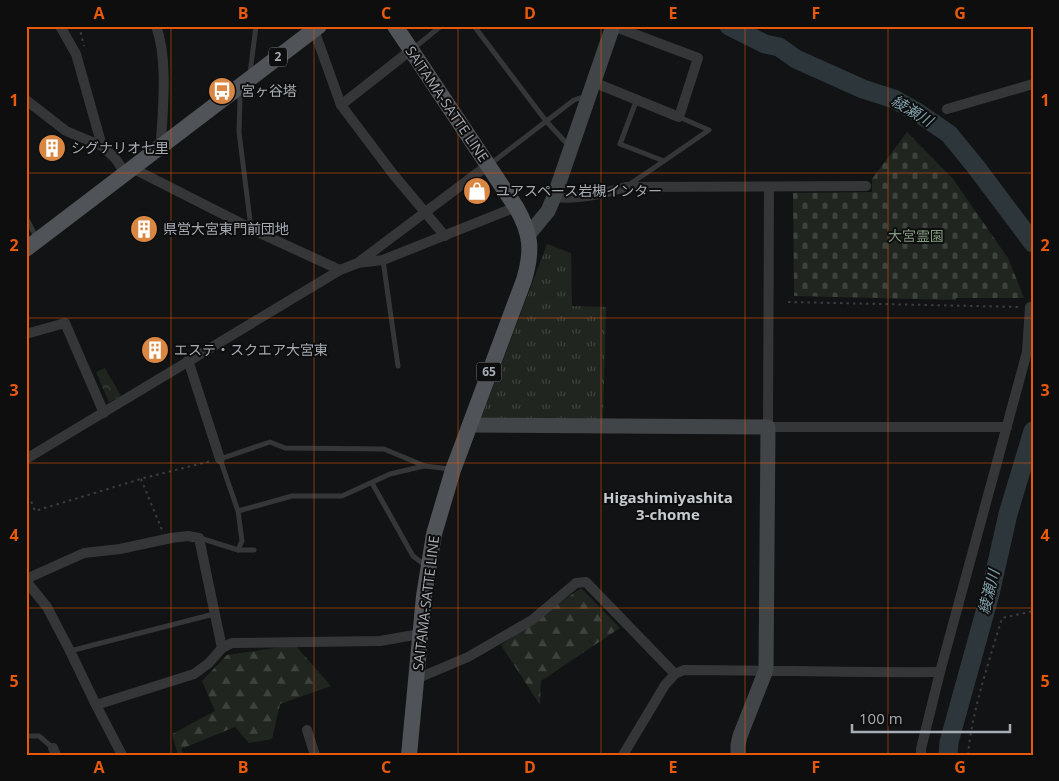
<svg xmlns="http://www.w3.org/2000/svg" width="1059" height="781" font-family="'Open Sans','Noto Sans JP',sans-serif">
<style>
.grass{fill:url(#grass-tufts)}
.forest{fill:url(#forest-firs)}
.cemetery{fill:url(#cemetery-stones)}
.park{fill:url(#park-crowns)}
.lines{fill:none;stroke-linecap:round;stroke-linejoin:round}
.river{stroke:#2d373b;stroke-width:19}
.path{stroke:#3a3d3f;stroke-width:2;stroke-dasharray:2.5 4;stroke-linecap:butt}
.lane{stroke:#343638;stroke-width:5}
.street{stroke:#343638;stroke-width:10}
.secondary{stroke:#424548;stroke-width:15}
.primary{stroke:#505357;stroke-width:16}
.grid{fill:none;stroke:#e8590c;stroke-width:1;stroke-opacity:0.55}
.labels{text-anchor:middle;stroke-width:4;stroke-linejoin:round;paint-order:stroke}
.shield{fill:#0e0e0f;stroke:#787d82;stroke-width:1}
.shield-label{font-size:12px;font-weight:bold;fill:#a6acb3}
.poi-label{font-size:14px;fill:#a6acb3;stroke:#0e0e0f;text-anchor:start}
.street-label{font-size:14px;fill:#a6acb3;stroke:#0e0e0f}
.park-label{font-size:14px;fill:#839b7f;stroke:#0e0e0f}
.water-label{font-size:15px;font-style:italic;fill:#80a0aa;stroke:#0e0e0f}
.neighbourhood-label{font-size:15px;font-weight:bold;fill:#c6cbcf;stroke:#0e0e0f}
.neatline{fill:none;stroke:#e8590c;stroke-width:2}
.grid-label{font-size:16px;text-anchor:middle;font-weight:bold;fill:#e8590c}
</style>
<defs>
<pattern id="grass-tufts" width="24" height="20" patternUnits="userSpaceOnUse" patternTransform="scale(1.25)"><rect width="24" height="20" fill="#20261f"/><path d="M3 7l-1-3M5 7V3M7 7l1-3M15 17l-1-3M17 17v-4M19 17l1-3" fill="none" stroke="#3d433d"/></pattern>
<pattern id="forest-firs" width="22" height="20" patternUnits="userSpaceOnUse" patternTransform="scale(1.25)"><rect width="22" height="20" fill="#20261f"/><path d="M5 1l3.5 6h-7zM16 11l3.5 6h-7z" fill="#3d433d"/></pattern>
<pattern id="cemetery-stones" width="16" height="16" patternUnits="userSpaceOnUse" patternTransform="scale(1.25)"><rect width="16" height="16" fill="#20261f"/><path d="M2 7V4a2 2 0 0 1 4 0v3zM10 15v-3a2 2 0 0 1 4 0v3z" fill="#3d433d"/></pattern>
<pattern id="park-crowns" width="20" height="18" patternUnits="userSpaceOnUse" patternTransform="scale(1.25)"><rect width="20" height="18" fill="#20261f"/><path d="M2 6a3 3 0 1 1 6 0M12 15a3 3 0 1 1 6 0" fill="none" stroke="#3d433d"/></pattern>
</defs>
<rect width="100%" height="100%" fill="#121314"/>
<path class="grass" d="M547 244 571 253 572 306 606 307 603 419H481Z"/>
<g class="forest">
<path d="M581 588 620 628 541 681 540 705 501 645Z"/>
<path d="M295 645 331 686 280 704 272 739 249 743 235 727 181 749 184 755H178L172 734 215 711 202 681 227 655Z"/>
</g>
<path class="cemetery" d="M907 132 953 179 1008 258 1024 298H956V300L794 296 793 193 872 192V179Z"/>
<path class="park" d="M105 368 121 396 109 402 96 372Z"/>
<g class="lines">
<g class="river">
<path d="M729 26 765 44 779 47 796 59 863 89 894 99 917 112 949 134 976 167 1033 243"/>
<path d="M948 755 949 742 990 594 1008 514 1033 431"/>
</g>
<g class="path">
<path d="M79 26 84 46"/>
<path d="M788 302 1020 307"/>
<path d="M141 479 162 530"/>
<path d="M26 504 31 501 35 511 144 478 211 461"/>
<path d="M968 755C972 710 989 662 1002 618L1033 611"/>
</g>
<g class="lane">
<path d="M474 26 546 121 569 146"/>
<path d="M414 48 441 26"/>
<path d="M250 73 256 26"/>
<path d="M238 90 240 99 239 132 251 228"/>
<path d="M664 161 709 130 679 117"/>
<path d="M489 165 574 100 586 96"/>
<path d="M627 186 664 161 620 144 637 99"/>
<path d="M26 217 37 239"/>
<path d="M383 260 398 366"/>
<path d="M372 483 413 556 425 565"/>
<path d="M238 511 292 496H342L390 474 424 466"/>
<path d="M200 538 238 550H254"/>
<path d="M238 550 242 541 238 511 220 459 270 442 285 448 384 449 425 466 450 469"/>
<path d="M70 651 214 614"/>
<path d="M26 736H39L53 748"/>
</g>
<g class="street">
<path d="M60 26 76 54 102 146"/>
<path d="M156 26C168 58 163 107 161 141L164 144"/>
<path d="M314 30 341 105 393 174 445 236"/>
<path d="M593 82 679 117 698 58 613 26"/>
<path d="M26 100 66 131 102 146 115 158 125 173"/>
<path d="M341 105 411 50"/>
<path d="M947 109 1033 84"/>
<path d="M132 168 264 235 340 270"/>
<path d="M769 187 768 427H1007"/>
<path d="M554 197C578 200 603 194 626 187L866 186"/>
<path d="M359 262 488 165"/>
<path d="M26 334 65 323 104 413"/>
<path d="M188 360 220 459"/>
<path d="M26 459 340 270 358 263 383 260 516 207"/>
<path d="M26 579 84 553 120 549 171 538 188 536 199 538 222 648"/>
<path d="M26 581 47 607 70 651 96 705 122 755"/>
<path d="M416 679 468 657 532 620 576 583 586 582 675 674"/>
<path d="M96 705 194 674 209 663 222 648 232 643 380 641 420 634"/>
<path d="M307 730 315 755"/>
<path d="M53 748 56 755"/>
<path d="M623 755 665 685 675 674 684 670C769 670 854 673 940 672"/>
<path d="M921 755V749L940 672 1027 352 1030 307"/>
</g>
<g class="secondary">
<path d="M529 234 548 211 554 197 613 26"/>
<path d="M470 425 768 427 766 670 740 736 738 745V755"/>
</g>
<g class="primary">
<path d="M395 26 516 207C531 233 533 250 524 280L453 470 434 534 424 596 409 755"/>
<path d="M26 249 319 26"/>
</g>
</g>
<path class="grid" d="M171 26V755M314 26V755M458 26V755M601 26V755M745 26V755M888 26V755M26 173H1033M26 318H1033M26 463H1033M26 608H1033"/>
<defs>
<g id="bus-disc" transform="scale(1.4375)"><circle r="9.5" fill="#da8744" stroke="#0e0e0f"/><path d="M-5-6H5V4H4V6H2V4H-2V6H-4V4H-5ZM-3.5-4V0h7V-4ZM-3.5 1.2v1.5H-2V1.2ZM2 1.2v1.5H3.5V1.2Z" fill="#fff"/></g>
<g id="building-disc" transform="scale(1.4375)"><circle r="9.5" fill="#da8744" stroke="#0e0e0f"/><path d="M-4-6H4V6H1V3H-1V6H-4ZM-2.5-4.3h1.7v1.8h-1.7ZM.8-4.3h1.7v1.8H.8ZM-2.5-1h1.7V.8h-1.7ZM.8-1h1.7V.8H.8Z" fill="#fff"/></g>
<g id="shop-disc" transform="scale(1.4375)"><circle r="9.5" fill="#da8744" stroke="#0e0e0f"/><path d="M-5-2.5h2.3a2.7 3.5 0 0 1 5.4 0H5L5.5 6h-11ZM-1.5-2.5h3a1.5 2.3 0 0 0-3 0Z" fill="#fff"/></g>
</defs>
<g fill-rule="evenodd">
<use href="#bus-disc" x="222" y="91"/>
<use href="#building-disc" x="52" y="148"/>
<use href="#shop-disc" x="477" y="191"/>
<use href="#building-disc" x="144" y="229"/>
<use href="#building-disc" x="155" y="350"/>
</g>
<g class="labels">
<g class="shield">
<rect x="269" y="47.5" width="18" height="19" rx="4"/>
<rect x="476.5" y="362.5" width="25" height="19" rx="4"/>
</g>
<g class="shield-label">
<text x="278" y="61">2</text>
<text x="489" y="376">65</text>
</g>
<g class="poi-label">
<text x="241" y="96">宮ヶ谷塔</text>
<text x="71" y="153">シグナリオ七里</text>
<text x="496" y="196">ユアスペース岩槻インター</text>
<text x="163" y="234">県営大宮東門前団地</text>
<text x="174" y="355">エステ・スクエア大宮東</text>
</g>
<g class="street-label">
<text transform="translate(447 104) rotate(56)" y="5">SAITAMA-SATTE LINE</text>
<text transform="translate(426 603) rotate(-83)" y="5">SAITAMA-SATTE LINE</text>
</g>
<g class="park-label">
<text x="916" y="241">大宮霊園</text>
</g>
<g class="water-label">
<text transform="translate(912 111) rotate(31)" y="5">綾瀬川</text>
<text transform="translate(989 592) rotate(-76)" y="5">綾瀬川</text>
</g>
<g class="neighbourhood-label">
<text x="668" y="503">Higashimiyashita<tspan x="668" dy="17">3-chome</tspan></text>
</g>
</g>
<rect width="1059" height="781" fill="none" stroke="#0e0e0f" stroke-width="55"/>
<path d="M852 724v8h158v-8" fill="none" stroke="#a6acb3" stroke-width="2.5"/>
<text x="859" y="724" font-size="15" fill="#a6acb3" stroke="#0e0e0f" stroke-width="4" paint-order="stroke">100 m</text>
<rect x="28" y="28" width="1004" height="726" class="neatline"/>
<g class="grid-label">
<text x="99" y="19">A</text>
<text x="243" y="19">B</text>
<text x="386" y="19">C</text>
<text x="530" y="19">D</text>
<text x="673" y="19">E</text>
<text x="816" y="19">F</text>
<text x="960" y="19">G</text>
<text x="14" y="106">1</text>
<text x="1045" y="106">1</text>
<text x="14" y="251">2</text>
<text x="1045" y="251">2</text>
<text x="14" y="396">3</text>
<text x="1045" y="396">3</text>
<text x="14" y="541">4</text>
<text x="1045" y="541">4</text>
<text x="14" y="687">5</text>
<text x="1045" y="687">5</text>
<text x="99" y="773">A</text>
<text x="243" y="773">B</text>
<text x="386" y="773">C</text>
<text x="530" y="773">D</text>
<text x="673" y="773">E</text>
<text x="816" y="773">F</text>
<text x="960" y="773">G</text>
</g>
</svg>
